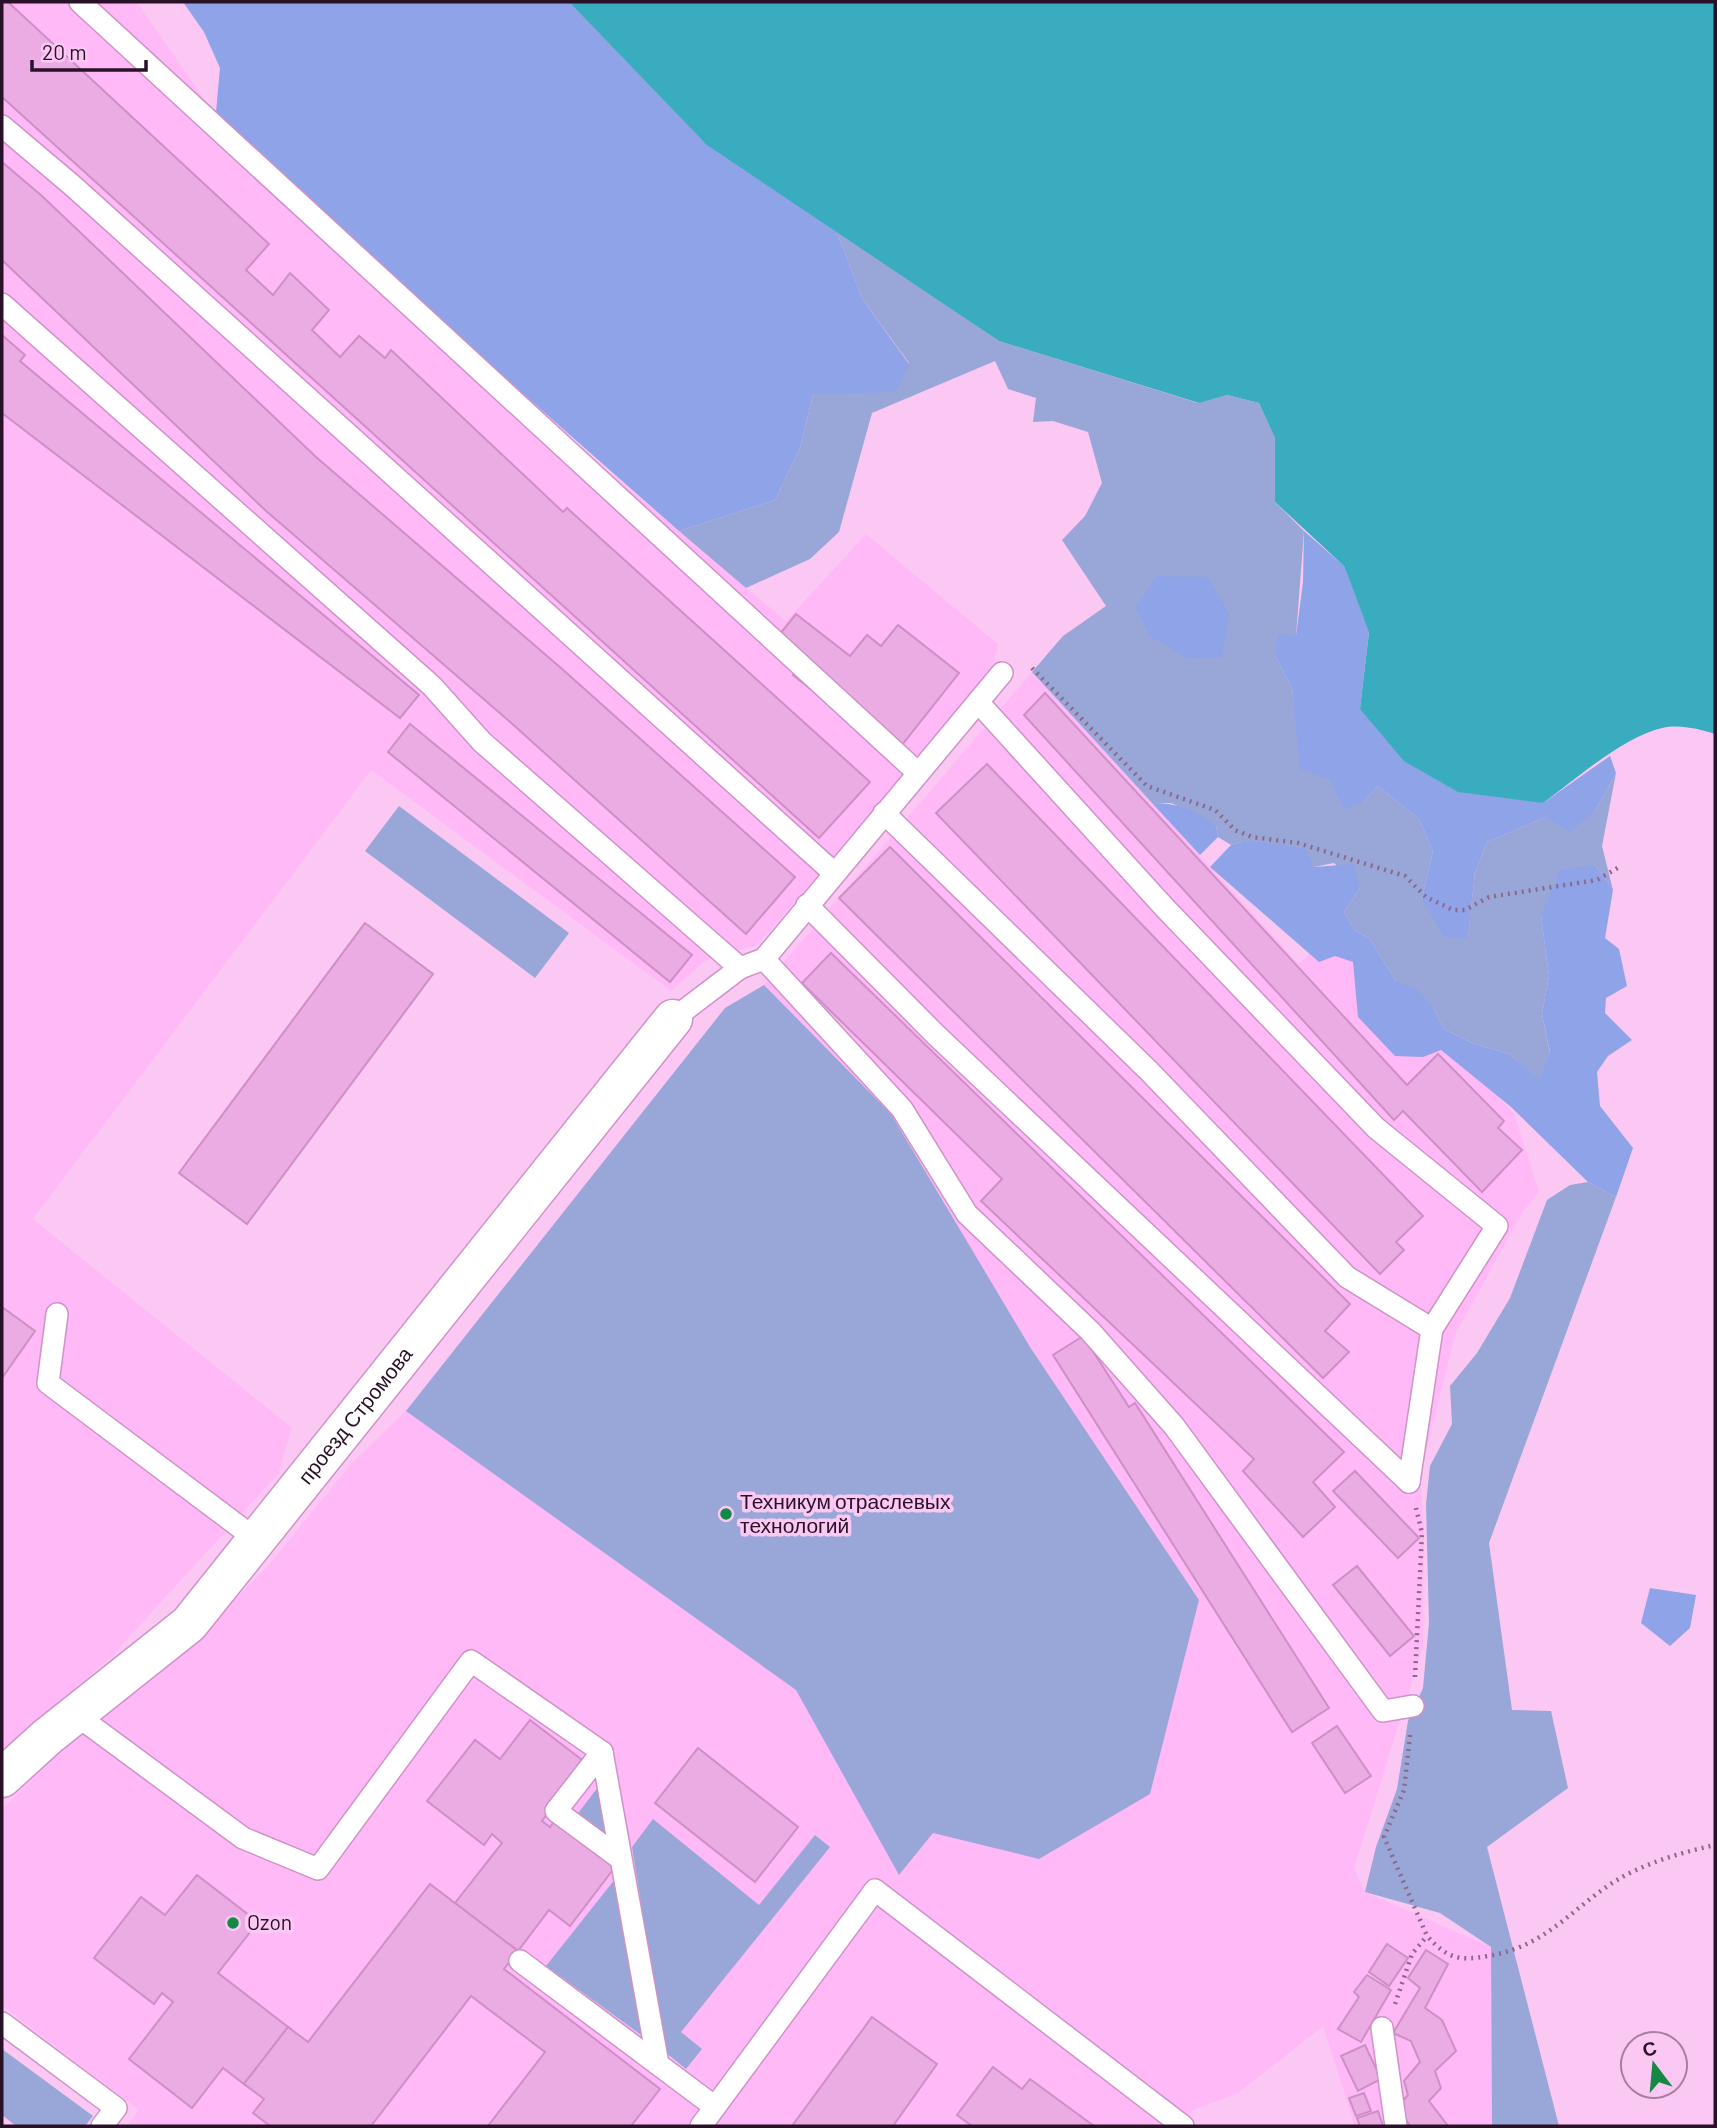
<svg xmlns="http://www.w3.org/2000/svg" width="1717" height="2128" font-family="Barlow,sans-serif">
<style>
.built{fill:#ffb9f7}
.green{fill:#98a7d7}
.forest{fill:#8ea3e8}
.water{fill:#39acbf}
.building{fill:#ebace3;stroke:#cd8fc5;stroke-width:2}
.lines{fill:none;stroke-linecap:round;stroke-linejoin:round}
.lane-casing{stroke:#cf92c8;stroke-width:24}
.street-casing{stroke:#cf92c8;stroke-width:41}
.path{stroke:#8d6989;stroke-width:4.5;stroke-dasharray:2 5;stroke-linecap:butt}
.lane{stroke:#fff;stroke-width:21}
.street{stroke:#fff;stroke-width:38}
.poi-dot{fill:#138943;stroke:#fbc8f4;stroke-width:2.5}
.labels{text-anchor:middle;stroke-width:7;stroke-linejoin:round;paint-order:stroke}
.street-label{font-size:21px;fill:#291227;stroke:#fbc8f4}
.poi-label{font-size:21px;fill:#291227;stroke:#fbc8f4;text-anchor:start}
</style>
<rect width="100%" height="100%" fill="#fbc8f4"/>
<g class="built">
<path d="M2 2H137L209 106 197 125 786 621 866 534 999 645 984 688 757 945 705 961 671 991 371 770 33 1219 292 1428 278 1474 110 1658 2 1752Z"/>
<path d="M1032 672 1299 964 1333 933 1514 1113 1539 1192 1522 1213 1455 1335 1420 1476 1424 1528 1423 1647 1354 1868 1365 1892 1491 1947 1492 2126H1355L1323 2026 1237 2094 1193 2110 1181 2126H127L139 2110 2 2006V1809L65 1748 163 1671 269 1565 351 1464 406 1411 725 1008 764 985Z"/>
</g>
<g class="green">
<path d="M836 230 999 341 1198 403 1227 395 1259 403 1275 438V502L1304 531 1296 636 1275 656 1292 687 1296 722 1329 779 1364 801 1378 786 1419 819 1433 851 1422 899 1468 937 1475 872 1487 842 1546 817 1595 811 1616 773 1602 846 1613 890 1595 865 1541 916 1549 976 1542 1014 1550 1053 1539 1080 1509 1054 1472 1043 1444 1029 1435 1011 1396 981 1369 938 1355 931 1344 912 1360 888 1334 863 1314 867 1242 842 1231 845 1218 837 1216 825 1171 803H1152L1032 672 1063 636 1106 606 1062 540 1085 516 1102 483 1088 432 1053 421 1033 422 1036 398 1008 389 995 361 872 413 839 532 810 559 746 588 679 531 775 500 800 448 813 394 909 363 863 300Z"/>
<path d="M399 806 569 933 535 978 365 851Z"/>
<path d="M764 985 891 1114 1030 1347 1199 1600 1150 1794 1039 1859 933 1833 899 1875 796 1690 406 1411 725 1008Z"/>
<path d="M1588 1182 1616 1197 1489 1543 1512 1710 1551 1711 1568 1788 1487 1847 1559 2126H1492L1491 1947 1440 1913 1365 1892 1376 1847 1397 1789 1408 1721 1423 1688 1429 1623 1426 1504 1430 1466 1452 1424 1450 1386 1477 1353 1510 1298 1547 1200 1570 1185Z"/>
<path d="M605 1778 617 1848 576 1816Z"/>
<path d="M653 1819 759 1905 815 1835 830 1847 681 2032 702 2049 686 2069 665 2052 632 1847Z"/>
<path d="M623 1869 651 2042 546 1966Z"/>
<path d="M2 2049 93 2116 85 2126H16L2 2115Z"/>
</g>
<g class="forest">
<path d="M183 2H569L700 137 836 230 863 300 909 364 896 392 813 394 800 448 775 500 679 531 428 310 216 112 220 68 204 32Z"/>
<path d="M1304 531 1344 566 1369 631 1360 709 1543 803 1610 756 1616 773 1595 811 1570 832 1546 817 1487 842 1475 872 1468 938 1444 937 1422 899 1433 851 1419 819 1378 786 1364 801 1344 809 1329 779 1300 769 1292 687 1275 656 1278 634 1296 636 1303 582Z"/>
<path d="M1157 576 1208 577 1229 614 1222 657 1189 659 1150 636 1136 607Z"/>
<path d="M1152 803C1177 803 1195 810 1216 825L1218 837 1200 855Z"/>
<path d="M1242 842H1262L1306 849 1314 867 1354 864 1360 888 1344 912 1355 931 1369 938 1396 981 1418 990 1435 1011 1444 1029 1472 1043 1509 1054 1539 1079 1550 1052 1542 1014 1549 976 1541 916 1560 870 1595 865 1613 890 1605 938 1619 949 1627 986 1606 998 1605 1013 1632 1040 1608 1056 1597 1072 1600 1106 1633 1148 1616 1197 1588 1182 1511 1107 1441 1050 1423 1057 1395 1056 1358 1017 1353 962 1335 956 1319 962 1210 867 1231 845Z"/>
<path d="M1650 1588 1696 1595 1690 1628 1670 1646 1641 1623Z"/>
</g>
<path class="water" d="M569 2H1715V734C1699 729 1680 724 1662 728 1623 737 1576 779 1543 803L1458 792 1404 761 1360 709 1369 632 1344 566 1275 502V438L1259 403 1227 395 1199 403 999 341 707 145Z"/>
<g class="building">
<path d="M2 2H8L269 244 246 270 273 295 290 273 329 310 312 330 340 357 359 336 385 358 391 350 563 512 567 508 870 782 819 838 2 97Z"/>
<path d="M2 162 42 196 316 457 561 668 795 877 746 934 509 721 265 510 2 260Z"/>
<path d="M2 335 25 355 20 361 419 695 400 718 2 413Z"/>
<path d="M796 614 850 656 867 635 881 646 898 625 959 673 894 755 793 675 799 668 771 645Z"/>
<path d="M1045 693 1407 1085 1438 1054 1504 1121 1498 1128 1522 1150 1482 1192 1403 1111 1394 1120 1024 715Z"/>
<path d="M410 724 692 955 670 982 388 752Z"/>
<path d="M987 764 1423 1216 1396 1242 1404 1250 1380 1274 936 813Z"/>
<path d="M890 847 1350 1304 1325 1331 1349 1352 1323 1378 839 898Z"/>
<path d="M365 923 433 974 247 1224 179 1173Z"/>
<path d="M831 953 1344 1452 1313 1482 1335 1507 1303 1537 1243 1471 1254 1459 981 1201 1002 1179 802 983Z"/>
<path d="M2 1307 35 1331 2 1378Z"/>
<path d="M1083 1336 1129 1407 1135 1403 1329 1708 1292 1732 1053 1355Z"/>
<path d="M1355 1471 1419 1538 1398 1558 1333 1491Z"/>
<path d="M1357 1566 1414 1636 1390 1656 1333 1585Z"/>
<path d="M530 1720 586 1763 542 1821 550 1827 555 1820 615 1867 570 1926 549 1910 518 1951 455 1903 502 1843 492 1834 484 1845 427 1801 475 1740 500 1759Z"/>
<path d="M1337 1726 1371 1776 1345 1793 1312 1743Z"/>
<path d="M698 1748 798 1827 755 1882 655 1803Z"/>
<path d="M197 1875 258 1922 218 1973 288 2027 244 2084 223 2068 192 2108 129 2059 173 2002 162 1993 154 2004 94 1958 141 1897 165 1915Z"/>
<path d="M430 1884 518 1951 504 1969 660 2089 631 2126H488L545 2052 471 1996 371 2126H270L253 2113 264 2099 244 2084 288 2027 308 2042Z"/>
<path d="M1387 1944 1408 1958 1389 1986 1369 1972Z"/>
<path d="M1426 1950 1448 1964 1425 2008 1442 2020 1456 2051 1435 2071 1441 2088 1429 2101 1448 2126H1410L1398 2106 1408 2095 1404 2081 1420 2062 1411 2041 1393 2033 1420 1988 1408 1978Z"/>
<path d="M1367 1975 1391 1990 1361 2042 1338 2029 1359 1997 1354 1992Z"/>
<path d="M872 2017 937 2064 893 2126H792Z"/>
<path d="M1365 2045 1381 2079 1358 2091 1341 2056Z"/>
<path d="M993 2067 1022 2089 1030 2079 1094 2126H972L957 2115Z"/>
<path d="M1364 2093 1371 2111 1356 2116 1349 2098Z"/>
<path d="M1378 2111 1383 2126H1360L1357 2118Z"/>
</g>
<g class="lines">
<g class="lane-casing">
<g id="lane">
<path d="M80 2 918 773"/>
<path d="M2 126 73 186 834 873"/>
<path d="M2 304 432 686 482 742 740 968"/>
<path d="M978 702 1164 907 1376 1128 1497 1226 1432 1329"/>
<path d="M884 813 1149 1071 1347 1277 1432 1329 1409 1482"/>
<path d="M807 905 936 1035 1409 1482"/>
<path d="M764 959 902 1109 967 1214 1090 1331 1174 1426 1383 1711 1413 1706"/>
<path d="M673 1019 740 968 764 959 1002 673"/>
<path d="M57 1314 48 1383 257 1540"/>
<path d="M75 1714 243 1838 318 1869 471 1661 602 1752"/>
<path d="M621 1859 556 1811 602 1752 658 2064"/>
<path d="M520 1961 715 2107"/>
<path d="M2 2023 116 2108 102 2126"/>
<path d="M1382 2028 1396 2126"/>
<path d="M701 2126 875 1890 1183 2126"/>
</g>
</g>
<g class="street-casing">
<g id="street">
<path id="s1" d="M2 1778 47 1737 189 1624 673 1019"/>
</g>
</g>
<g class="path">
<path d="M1032 668 1147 786 1215 810 1235 830 1252 837 1298 843 1405 876 1426 897 1453 910H1465L1489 897 1597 880 1621 866"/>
<path d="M1415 1677 1422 1533 1416 1508"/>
<path d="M1410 1735 1404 1790 1384 1837 1427 1936C1448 1959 1459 1961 1488 1956 1555 1945 1578 1897 1634 1871 1659 1859 1688 1851 1715 1845"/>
<path d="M1395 2004 1412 1954 1427 1936"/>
</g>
<use href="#lane" class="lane"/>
<use href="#street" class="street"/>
</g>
<g class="poi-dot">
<circle cx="726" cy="1514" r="7"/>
<circle cx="233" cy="1923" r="7"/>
</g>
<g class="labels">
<g class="street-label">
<text dy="7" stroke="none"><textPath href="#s1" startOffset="509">проезд Стромова</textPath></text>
</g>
<g class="poi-label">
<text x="740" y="1509">Техникум отраслевых<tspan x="740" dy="24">технологий</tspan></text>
<text x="247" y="1930">Ozon</text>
</g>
</g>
<rect width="1717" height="2128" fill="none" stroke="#291227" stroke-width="7"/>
<g transform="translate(1654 2065) rotate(344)"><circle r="33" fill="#fbc8f4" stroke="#a77fa2" stroke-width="2"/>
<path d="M0-5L12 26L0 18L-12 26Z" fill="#138943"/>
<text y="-10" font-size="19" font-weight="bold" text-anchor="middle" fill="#291227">С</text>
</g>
<path d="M32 60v10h114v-10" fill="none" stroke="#291227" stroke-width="3.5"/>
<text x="42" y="60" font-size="21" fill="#291227" stroke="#fbc8f4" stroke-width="5" paint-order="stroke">20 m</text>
</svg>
